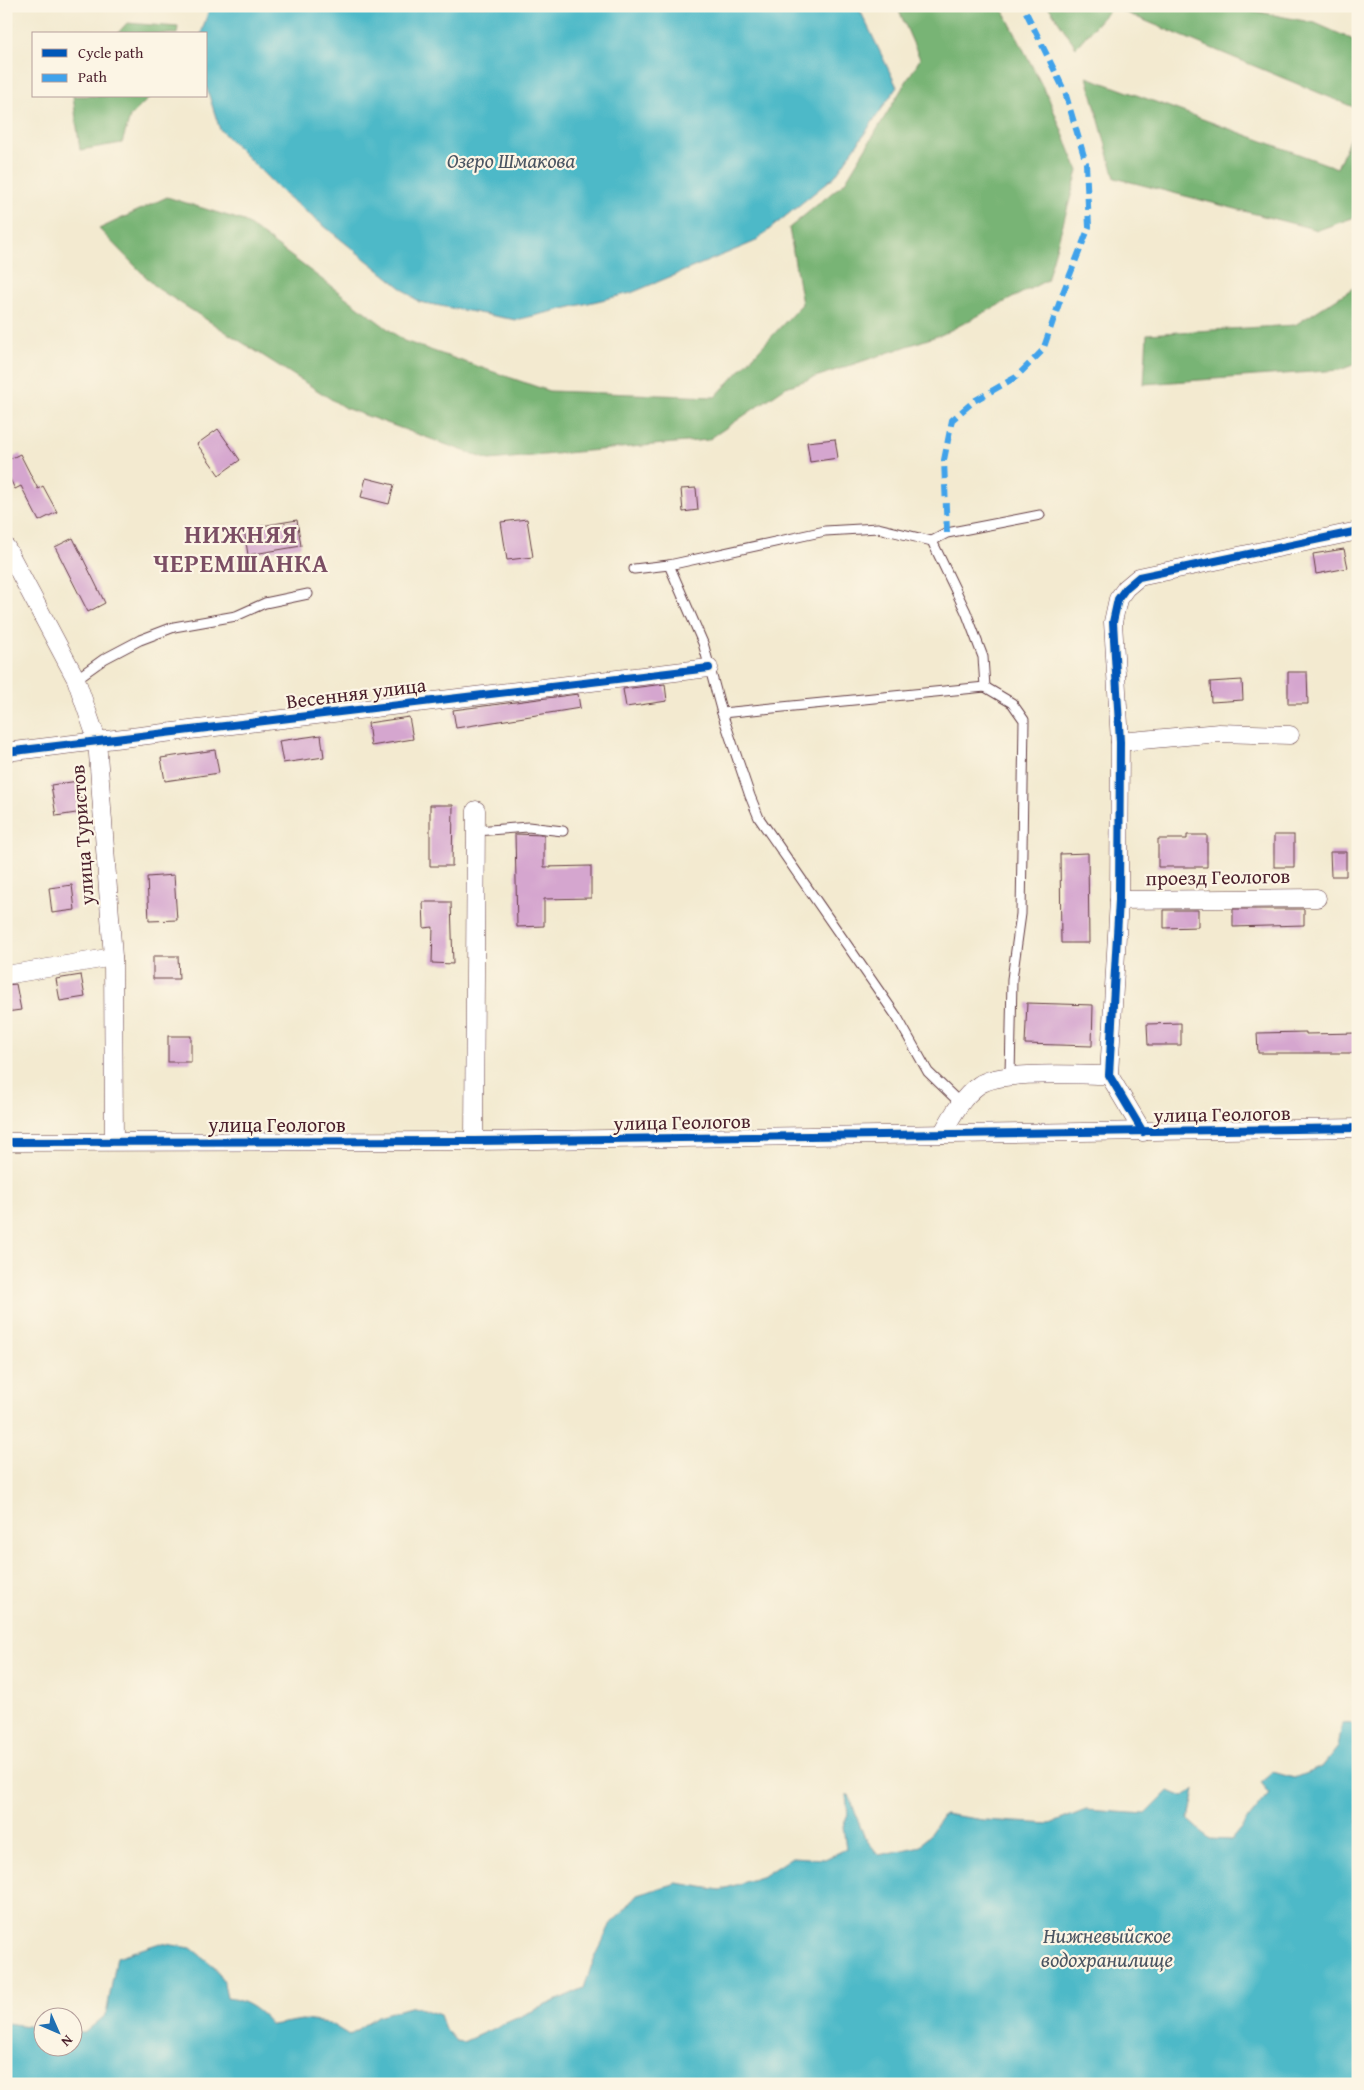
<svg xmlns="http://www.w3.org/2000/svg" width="1364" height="2090" font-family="'Gentium Book Plus',serif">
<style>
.forest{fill:#78b474;stroke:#616a50}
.water{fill:#4db9c8;stroke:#4c6c7a}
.building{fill:#d5a6cf}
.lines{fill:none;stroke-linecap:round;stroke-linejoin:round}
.lane-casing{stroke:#633d44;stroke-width:11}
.street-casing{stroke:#633d44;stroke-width:19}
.lane{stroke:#fff;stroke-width:9}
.street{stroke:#fff;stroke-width:18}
.quiet{stroke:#40a2eb;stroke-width:6;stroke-dasharray:12 6;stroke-linecap:butt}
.cycleway-casing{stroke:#fcf5e5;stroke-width:11}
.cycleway{stroke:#0057b8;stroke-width:8}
.labels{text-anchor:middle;stroke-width:4.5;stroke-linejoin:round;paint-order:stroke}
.street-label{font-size:20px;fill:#4a1f2b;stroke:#fcf5e5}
.water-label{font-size:21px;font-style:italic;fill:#4b5562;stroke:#fcf5e5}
.district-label{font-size:25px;font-weight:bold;letter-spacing:1px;fill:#7b4e64;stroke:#fcf5e5}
</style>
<rect width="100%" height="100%" fill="#fcf5e5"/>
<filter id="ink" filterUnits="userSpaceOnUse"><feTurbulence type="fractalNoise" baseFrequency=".02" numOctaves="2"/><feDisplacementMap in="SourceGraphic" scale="10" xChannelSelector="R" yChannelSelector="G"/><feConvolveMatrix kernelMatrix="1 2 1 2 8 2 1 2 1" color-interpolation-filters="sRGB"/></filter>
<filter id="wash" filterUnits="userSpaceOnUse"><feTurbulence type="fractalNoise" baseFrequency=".0096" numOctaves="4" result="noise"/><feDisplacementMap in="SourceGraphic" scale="20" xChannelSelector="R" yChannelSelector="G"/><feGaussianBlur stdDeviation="1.12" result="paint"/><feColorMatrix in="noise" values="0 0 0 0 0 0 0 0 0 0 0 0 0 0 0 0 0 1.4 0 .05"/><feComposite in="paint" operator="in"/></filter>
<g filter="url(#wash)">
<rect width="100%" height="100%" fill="#f3ead0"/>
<g class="forest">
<path d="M897 6H1001L1049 99 1078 171 1047 280 943 334 786 387 708 440 489 460 345 408 157 288 99 229 167 197 244 221 404 341 549 391 715 397 802 304 789 228 845 182 920 59Z"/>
<path d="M1048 6H1228L1315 23 1358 42V109L1112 7 1076 47Z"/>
<path d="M127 23 178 27 177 34H117Z"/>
<path d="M1087 77 1337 168 1358 119V216L1318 230 1115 178Z"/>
<path d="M73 96H151L130 117 122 143 80 150Z"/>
<path d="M1358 285V363L1340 370 1144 384 1147 334 1295 325Z"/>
</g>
<g class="water">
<path d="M210 6H858L897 87 835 176 754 242 631 293 516 320 419 302 284 194 220 130 206 86V34H201Z"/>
<path d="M1358 1723V2084H6V2023L42 2028V2048H72L73 2032 84 2033 106 2015 117 1957 160 1943 191 1948 215 1967 224 1984 227 1998C246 2000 260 2011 272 2025L302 2020 329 2023 349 2035 377 2016 413 2006 440 2015 445 2029 456 2041 463 2042 584 1988 591 1967 609 1927 637 1895 677 1883 720 1890 763 1876 792 1857 825 1859 846 1849 843 1826 848 1815 846 1795H849L864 1837 879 1855 921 1846 944 1814 984 1820 1050 1824 1086 1810 1146 1814 1169 1791 1183 1797 1195 1789 1189 1820 1210 1839 1231 1840 1269 1794 1261 1782 1273 1772 1294 1778 1322 1767 1338 1747 1342 1724Z"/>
</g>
<g id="blocks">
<g class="building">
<path d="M218 429 240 460 219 475 197 444Z"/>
<path d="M835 439 838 458 810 462 807 442Z"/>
<path d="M20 454 38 489 43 486 57 512 39 521 21 486 15 489 6 471V461Z"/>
<path d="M366 478 394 485 389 504 361 497Z"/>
<path d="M696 488 698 510 683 512 681 489Z"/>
<path d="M527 519 533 557 507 560 501 522Z"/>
<path d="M297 520 301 546 248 555 244 529Z"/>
<path d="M73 538 105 603 88 612 55 547Z"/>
<path d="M1344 549 1348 568 1316 574 1313 554Z"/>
<path d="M1288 672H1307L1308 704H1288Z"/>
<path d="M1242 680 1243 700 1211 702 1210 682Z"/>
<path d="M665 684 667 701 626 707 623 689Z"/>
<path d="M578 694 580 708 456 728 453 710Z"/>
<path d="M409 717 413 739 371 746 368 723Z"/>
<path d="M321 735 324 757 283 763 279 741Z"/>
<path d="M215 750 219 773 165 781 161 758Z"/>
<path d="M78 781 83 812 56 816 51 785Z"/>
<path d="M430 805H453L452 866H430Z"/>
<path d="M515 834 544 835V867L591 866V898L544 899V926L517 927Z"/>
<path d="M1187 835H1207V867H1158V839H1187Z"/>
<rect x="1274" y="835" width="20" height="32"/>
<path d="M1330 852H1346V876H1331Z"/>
<path d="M1088 853 1089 943H1061L1060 854Z"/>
<path d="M174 875 177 920 149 921 147 877Z"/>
<path d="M72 885 75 910 52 913 49 888Z"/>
<path d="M423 902H451L453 964 432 963 433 927 424 928Z"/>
<path d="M1233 909H1304V925L1233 927Z"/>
<path d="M1164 910H1198V927L1164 928Z"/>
<path d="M153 956H178L179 979H153Z"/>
<path d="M81 975 85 997 60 1001 56 979Z"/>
<path d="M16 984 21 1010 6 1012V985Z"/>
<path d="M1027 1003 1093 1005 1092 1046 1025 1044Z"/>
<path d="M1181 1023V1045H1148L1147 1024Z"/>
<path d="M1306 1032V1034L1358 1033V1053H1258L1257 1033Z"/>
<rect x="168" y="1036" width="23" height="26"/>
</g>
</g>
</g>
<g filter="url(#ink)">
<use href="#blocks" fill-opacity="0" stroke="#633d44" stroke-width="1"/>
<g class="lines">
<g class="lane-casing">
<g id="lane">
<path d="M932 541 947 533 1040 515"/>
<path d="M669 565 703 643 722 713 750 796 759 818 897 1017 928 1072 960 1103"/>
<path d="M634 569 669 565 825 531 878 528 932 541 966 612 983 657 985 687"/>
<path d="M76 679 104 659 140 640 174 627 236 616 265 603 308 594"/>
<path d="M722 713 985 687 1012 703 1024 720 1021 914 1012 979 1010 1076"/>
<path d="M476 831 528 827 563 831"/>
</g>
</g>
<g class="street-casing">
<g id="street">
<path d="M6 547 76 679 97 740 113 957 114 1141"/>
<path d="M1120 742 1219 733 1290 735"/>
<path d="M6 752 709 668"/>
<path d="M1119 900 1317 898"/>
<path d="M6 975 113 957"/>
<path d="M1143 1132 1109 1075 1119 900 1120 742 1113 622 1118 599 1126 588 1139 577 1358 531"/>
<path d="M942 1134C952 1116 962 1097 979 1085 1000 1070 1081 1075 1109 1075"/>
<path d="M474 1141 476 810"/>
<path d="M6 1142 474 1141 1358 1128"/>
</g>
</g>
<use href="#lane" class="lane"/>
<use href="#street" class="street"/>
<path class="quiet" d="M947 533 944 460 952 420 974 401 1016 377 1043 350 1062 295 1089 227 1086 163 1065 92 1023 6"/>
<g class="cycleway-casing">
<g id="cycleway">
<path d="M6 752 709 668"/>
<path d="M1143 1132 1109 1075 1119 900 1120 742 1113 622 1118 599 1126 588 1139 577 1358 531"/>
<path d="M6 1142 474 1141 1358 1128"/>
</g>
</g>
<use href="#cycleway" class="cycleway"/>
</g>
</g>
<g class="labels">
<g class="street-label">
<text transform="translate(356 693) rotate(-7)" y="7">Весенняя улица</text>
<text transform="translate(82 835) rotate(-94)" y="7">улица Туристов</text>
<text transform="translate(1218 877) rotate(-1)" y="7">проезд Геологов</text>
<text transform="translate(1222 1114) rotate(-1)" y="7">улица Геологов</text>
<text transform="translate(682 1122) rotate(-1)" y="7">улица Геологов</text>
<text x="277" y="1132">улица Геологов</text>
</g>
<g class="water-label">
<text x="511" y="168">Озеро Шмакова</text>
<text x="1107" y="1943">Нижневыйское<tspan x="1107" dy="24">водохранилище</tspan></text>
</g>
<g class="district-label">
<text x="241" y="543">НИЖНЯЯ<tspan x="241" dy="29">ЧЕРЕМШАНКА</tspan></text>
</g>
</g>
<rect width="1364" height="2090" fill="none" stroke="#fcf5e5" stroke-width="25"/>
<rect x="32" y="32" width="175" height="65" fill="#fcf5e5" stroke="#b59f9b"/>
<rect x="42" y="49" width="25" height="8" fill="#0057b8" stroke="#b59f9b"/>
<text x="78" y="58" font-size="15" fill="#4a1f2b">Cycle path</text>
<rect x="42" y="74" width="25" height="8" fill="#40a2eb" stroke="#b59f9b"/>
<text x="78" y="82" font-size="15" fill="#4a1f2b">Path</text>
<g transform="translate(58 2032) rotate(135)"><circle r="24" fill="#fcf5e5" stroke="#b59f9b"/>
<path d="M0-4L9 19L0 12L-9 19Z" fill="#1f6fb2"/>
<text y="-8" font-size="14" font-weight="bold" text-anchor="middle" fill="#4a1f2b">N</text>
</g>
</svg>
